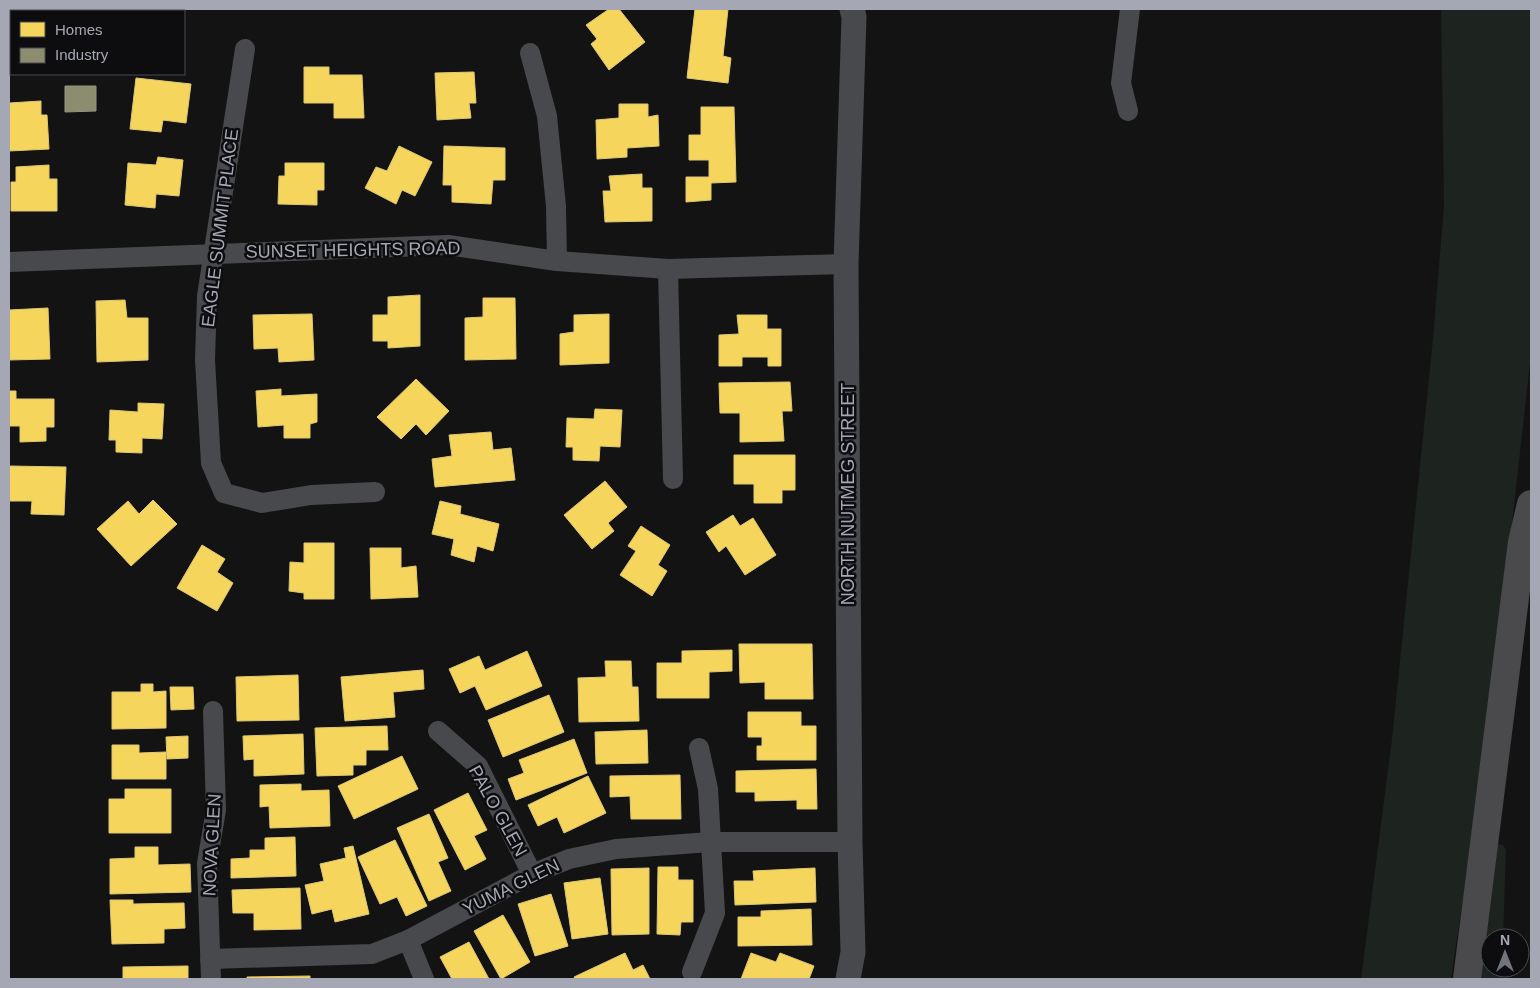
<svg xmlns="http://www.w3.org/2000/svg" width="1540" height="988" font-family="Helvetica,sans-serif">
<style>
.green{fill:#1d231e}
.homes{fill:#f6d55c;stroke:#dec876}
.industry{fill:#8c8c6e;stroke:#949483}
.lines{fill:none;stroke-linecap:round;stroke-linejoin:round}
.minor{stroke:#48494c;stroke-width:20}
.tertiary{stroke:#48494c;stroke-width:25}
.motorway{stroke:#4a4a4d;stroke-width:28}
.labels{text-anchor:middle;stroke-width:5;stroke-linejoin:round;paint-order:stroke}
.street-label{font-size:18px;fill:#a5a8b4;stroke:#0d0d0f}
</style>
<rect width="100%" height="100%" fill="#131313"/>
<g class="green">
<path d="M1441 9H1531V355L1490 717 1451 979H1361L1392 739 1433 339 1444 206Z"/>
<path d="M1498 844 1503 845 1506 850 1503 938H1490V968H1502L1501 979H1477L1494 857Z"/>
</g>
<g class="homes">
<path d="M125 9H168L173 11H124Z"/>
<path d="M609 9H619L645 42 609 70 591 44 597 39 586 25Z"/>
<path d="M695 9H728L723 56 731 58 728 83 687 78Z"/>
<path d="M11 28V62L9 57V30Z"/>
<path d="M304 67H329V75H362L364 118H334V103H304Z"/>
<path d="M474 72 476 103H469L471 118 437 120 435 73Z"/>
<path d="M136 78 191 84 186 123 163 120 161 132 130 129Z"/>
<path d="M41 101V115H47L49 149 9 151V103Z"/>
<path d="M619 104H648V117L658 115 659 146 627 148V157L597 159 596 120 619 118Z"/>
<path d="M701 107H734L736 182 711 183V200L686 202V177H709V160H689V135H701Z"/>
<path d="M399 146 432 162 415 196 402 190 396 204 365 188 376 167 387 171Z"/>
<path d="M444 146 505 148V180H493L491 204 452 202V185H443Z"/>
<path d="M158 157 183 160 179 196 156 194 155 208 125 205 128 163 156 165Z"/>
<path d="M285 163H324V190H317V205L278 204 279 176H285Z"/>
<path d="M49 165V179H57V211H11V182H16V167Z"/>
<path d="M642 174V188H652V221L605 222 603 191H611L609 176Z"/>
<path d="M420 295V346L388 348V341H373V315H388V297Z"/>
<path d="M483 298H515L516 359 465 360V318L483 317Z"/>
<path d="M125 300 127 318H148V360L97 362 96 301Z"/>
<path d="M48 308 50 359 9 360V310Z"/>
<path d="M312 314 314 360 279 362 278 348 254 349 253 315Z"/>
<path d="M609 314V363L560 365V334L574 332V315Z"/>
<path d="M737 315H767V329H781V366H768V357H742V366H719V335L739 334Z"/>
<path d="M416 379 449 411 426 435 416 424 401 439 377 417Z"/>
<path d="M790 382 792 411H782L784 441 740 442V413H720L719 383Z"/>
<path d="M281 389V396L317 394V422L310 424V438H284V425L258 427 256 391Z"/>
<path d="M9 391H16V399H54V427H46V441L20 442V426H9Z"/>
<path d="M138 403 164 404 162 439 142 438V453L116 452V440H109L110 410 138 412Z"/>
<path d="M595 409 622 410 620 447 600 446 599 461 573 460V447H566L567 418 594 419Z"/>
<path d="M491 432 493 450 511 448 515 480 435 487 432 459 452 456 449 435Z"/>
<path d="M734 455H795V490H782V503H754V484H734Z"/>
<path d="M9 466 66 467 64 515 31 514 32 501H9Z"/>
<path d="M605 481 627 507 608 523 614 531 592 549 564 515Z"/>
<path d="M153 500 177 524 131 566 97 529 128 501 139 514Z"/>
<path d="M440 501 461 506 460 514 499 524 493 551 477 546 474 562 451 555 454 539 432 534Z"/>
<path d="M733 515 740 526 753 518 776 555 745 575 726 546 719 552 706 532Z"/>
<path d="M641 526 670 545 658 565 667 571 652 596 620 575 636 551 628 546Z"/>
<path d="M304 543H334V599H304V593L289 591 290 562 304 563Z"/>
<path d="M202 545 225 559 217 572 233 583 217 611 177 588Z"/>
<path d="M370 548H401V568L416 566 418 597 371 599Z"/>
<path d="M739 644H812L813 699H765V682L740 683Z"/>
<path d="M732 650V671L709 672V698H657V663H682V651Z"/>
<path d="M527 651 542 686 486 710 475 686 460 693 449 669 479 656 485 670Z"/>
<path d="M605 661H631L632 687H638L639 721 579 722 578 678 606 677Z"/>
<path d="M423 670 424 689 393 692 395 717 345 721 341 677Z"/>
<path d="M298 675 299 720 237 721 236 677Z"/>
<path d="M141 684H153V692L166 691V728L112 729V692H141Z"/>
<path d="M170 687H193L194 709 171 710Z"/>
<path d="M549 695 564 732 503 757 488 720Z"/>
<path d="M748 712H801V726H816V760H757V746H762V737H748Z"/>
<path d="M387 726 388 750H366V765H353V775L317 776 315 728Z"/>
<path d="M647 730 648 763 596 764 595 732Z"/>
<path d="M303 734 304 774 254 776V759L244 760 243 736Z"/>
<path d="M188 736V758L167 759 166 737Z"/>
<path d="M574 739 587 773 516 800 508 779 524 773 519 760Z"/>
<path d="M112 745H139V753L166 752V779H112Z"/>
<path d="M402 756 418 789 354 819 338 786Z"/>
<path d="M816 769 817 809H797V800L755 801V792H736V771Z"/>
<path d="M680 775 681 819H631L630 796 610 797V776Z"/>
<path d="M588 776 606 813 564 833 557 817 538 826 528 805Z"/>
<path d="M301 784V791L329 790 330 826 270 828 269 806 260 807V785Z"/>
<path d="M125 789H171V833H109V799H125Z"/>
<path d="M468 793 487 830 474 836 486 859 465 870 434 810Z"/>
<path d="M429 814 448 858 438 862 451 891 429 901 397 828Z"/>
<path d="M295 837 296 876 231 878V859L250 858V850H265V838Z"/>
<path d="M395 840 427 906 406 916 397 897 380 904 358 857Z"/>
<path d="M353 846 369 914 335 922 332 909 312 914 305 885 324 881 320 864 346 858 344 848Z"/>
<path d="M135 847H158V865L190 864 191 892 110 894V859L135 858Z"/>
<path d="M658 867H678V880H693V922H681L680 935 657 934Z"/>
<path d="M649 868V934L612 935 611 869Z"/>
<path d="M815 868 816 902 735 905 734 881H754L753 871Z"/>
<path d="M600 878 608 934 572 939 564 883Z"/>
<path d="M300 888 301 929 254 930V913H233L232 890Z"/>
<path d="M551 894 568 946 535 956 518 904Z"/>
<path d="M110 900H133V904L184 903 185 928 164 929V943L112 944Z"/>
<path d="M811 909 812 945 738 946V917H761V911Z"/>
<path d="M503 915 530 962 501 979 474 931Z"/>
<path d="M469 942 489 979H452L440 957Z"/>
<path d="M625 953 633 970 643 965 650 979H575L574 977Z"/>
<path d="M751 953 776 962 780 953 814 966 809 979H741Z"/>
<path d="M188 966V979H123V967Z"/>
<path d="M310 976V979H247V977Z"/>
</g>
<path class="industry" d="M65 86H96V111L65 112Z"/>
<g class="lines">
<g class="minor">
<path d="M245 49 207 296 205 360 211 463 224 493 262 503 311 495 375 492"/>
<path d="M530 53 547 116 556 206 557 261"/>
<path d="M1128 111 1121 83 1130 9"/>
<path d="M9 262 448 245 557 261 668 269 846 264"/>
<path d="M668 269 673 479"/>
<path d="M438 731 478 766 532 874"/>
<path d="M408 940 424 979"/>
<path d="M210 959 372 954 408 940 532 874 569 859 616 849 710 842H850"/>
<path d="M692 972 715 913 708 789 699 748"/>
<path d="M211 979 207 863 216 810 213 711"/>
</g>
<path class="tertiary" d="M848 979 853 952 850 842 846 264 854 17 852 9"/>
<path class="motorway" d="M1467 979 1522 542 1531 504"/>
</g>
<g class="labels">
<g class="street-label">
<text transform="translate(220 228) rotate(-83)" y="6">EAGLE SUMMIT PLACE</text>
<text transform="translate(353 250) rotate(-1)" y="6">SUNSET HEIGHTS ROAD</text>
<text transform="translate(848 494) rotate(-90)" y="6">NORTH NUTMEG STREET</text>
<text transform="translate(498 811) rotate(61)" y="6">PALO GLEN</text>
<text transform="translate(212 845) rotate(-87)" y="6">NOVA GLEN</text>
<text transform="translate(511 887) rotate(-26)" y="6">YUMA GLEN</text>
</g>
</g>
<rect width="1540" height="988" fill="none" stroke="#a5a8b4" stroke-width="20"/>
<rect x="10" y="10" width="175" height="65" fill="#0d0d0f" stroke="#4a4b51"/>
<rect x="20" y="22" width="25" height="15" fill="#f6d55c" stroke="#4a4b51"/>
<text x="55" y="35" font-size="15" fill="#a5a8b4">Homes</text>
<rect x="20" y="48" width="25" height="15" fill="#8c8c6e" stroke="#4a4b51"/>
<text x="55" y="60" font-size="15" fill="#a5a8b4">Industry</text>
<g transform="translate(1505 953)"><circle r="24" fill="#0d0d0f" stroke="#4a4b51"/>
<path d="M0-4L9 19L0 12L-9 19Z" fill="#72747c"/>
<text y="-8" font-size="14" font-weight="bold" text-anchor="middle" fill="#a5a8b4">N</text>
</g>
</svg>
